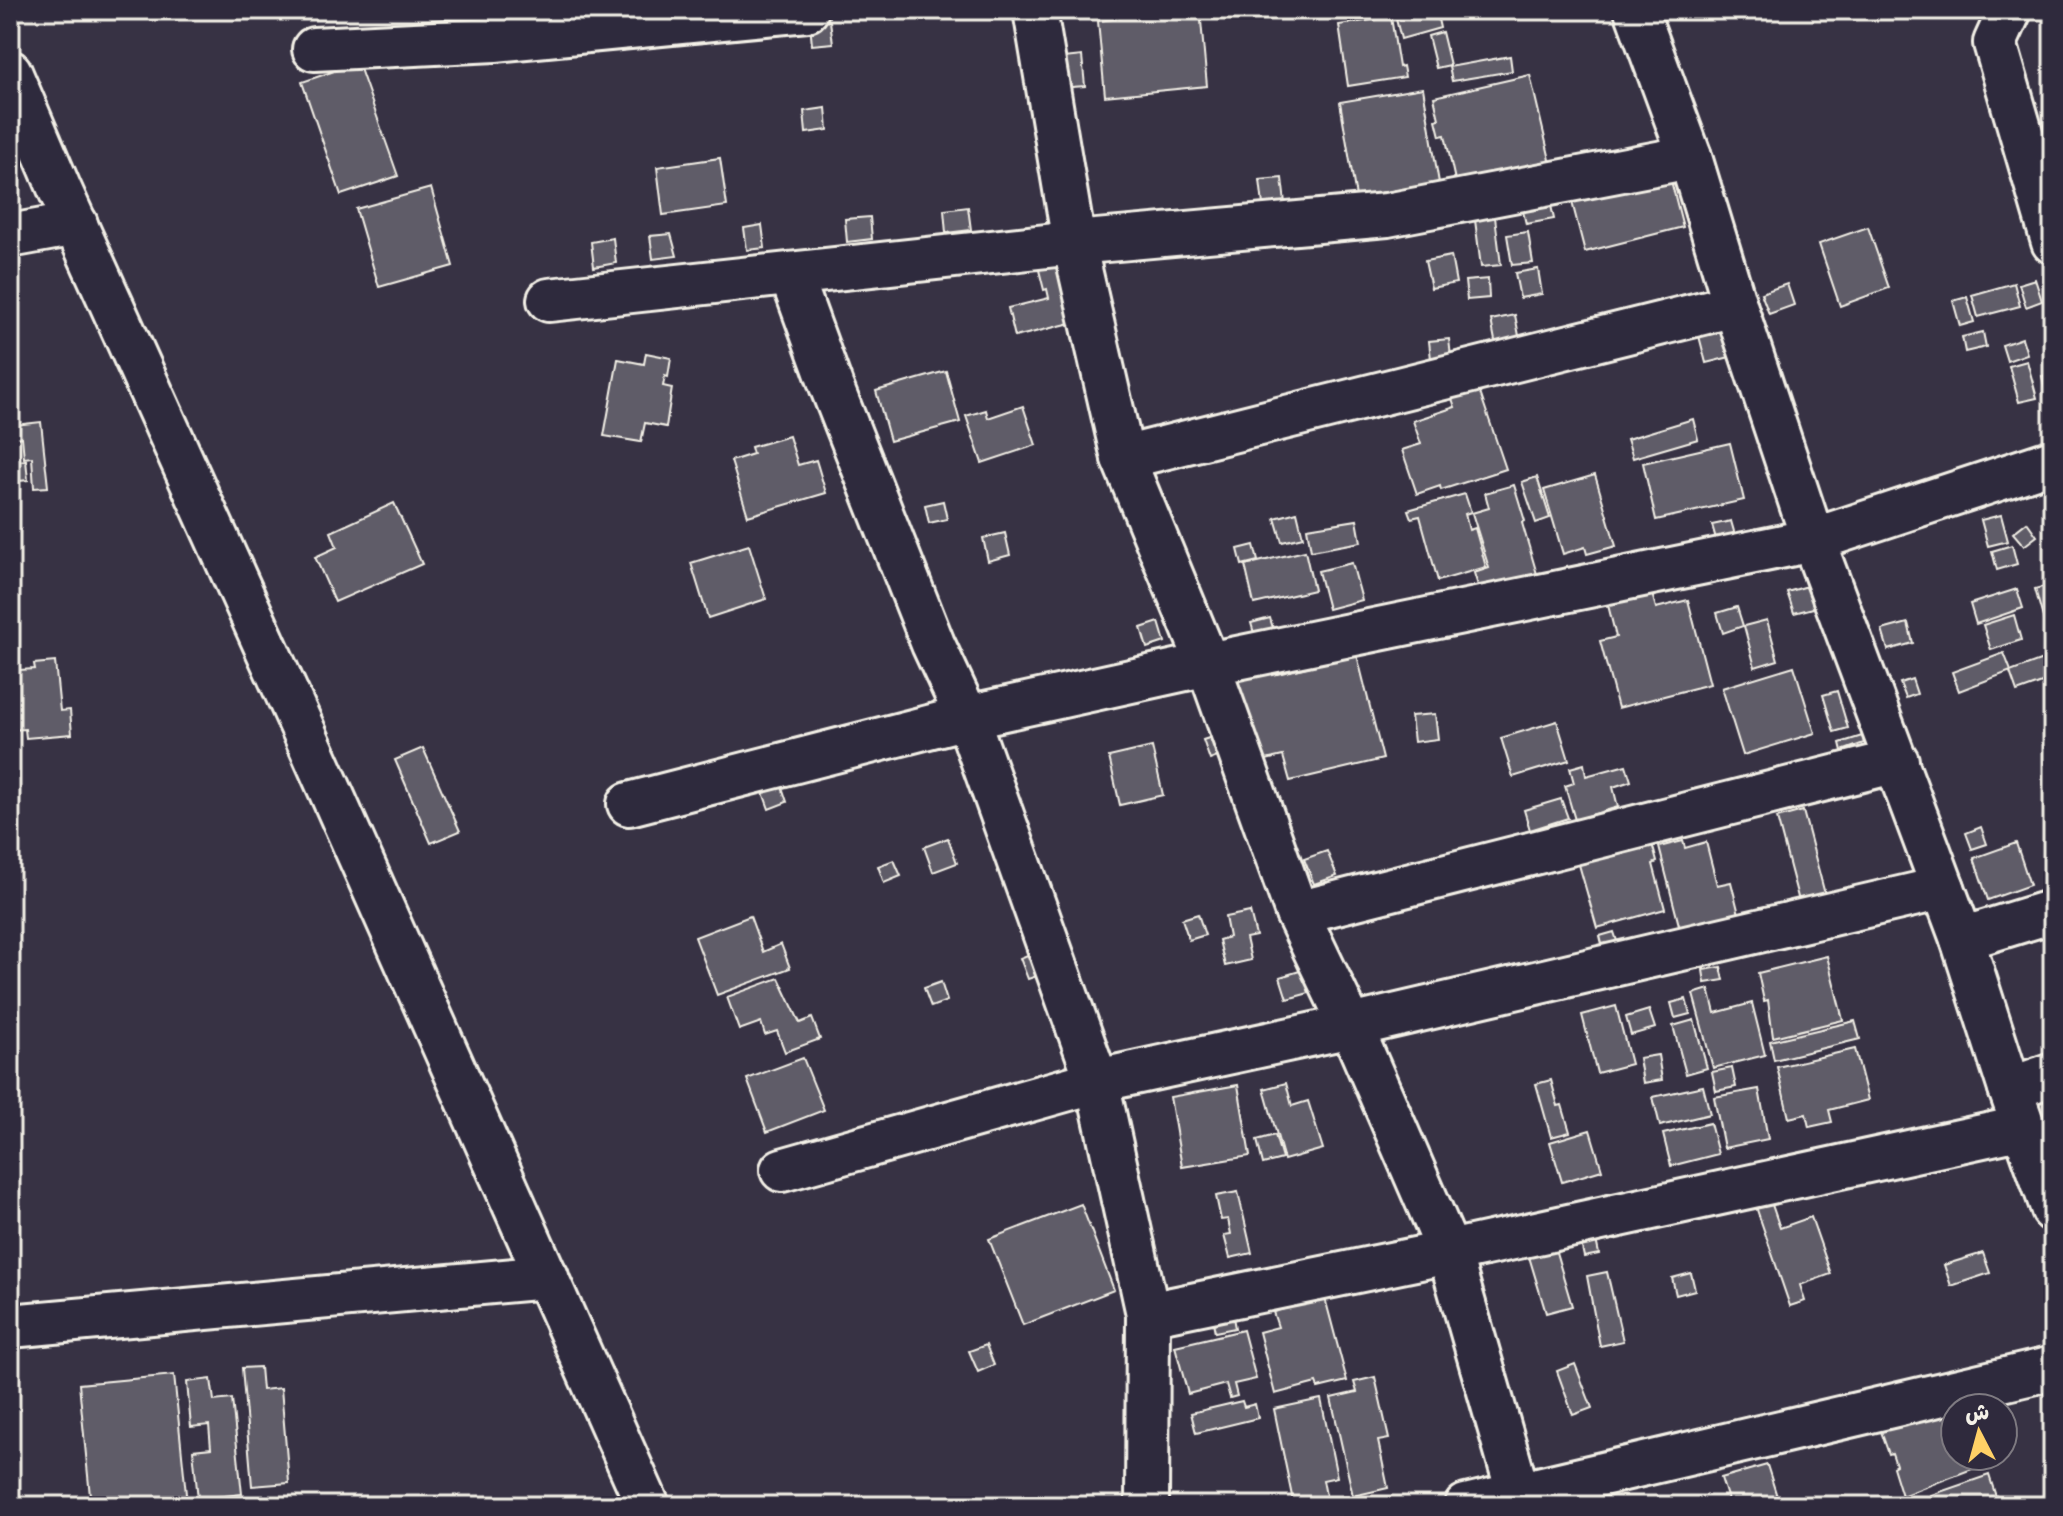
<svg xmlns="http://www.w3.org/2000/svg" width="2063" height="1516" font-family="Itim,'Playpen Sans Arabic',sans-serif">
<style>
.building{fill:#5f5c67;stroke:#f4f1e8;stroke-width:2}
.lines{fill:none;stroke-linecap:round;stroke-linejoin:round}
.minor-casing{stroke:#f4f1e8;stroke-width:48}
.minor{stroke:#2f2a3d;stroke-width:42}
</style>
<rect width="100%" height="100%" fill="#373244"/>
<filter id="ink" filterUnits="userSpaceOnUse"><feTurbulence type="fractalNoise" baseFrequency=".0125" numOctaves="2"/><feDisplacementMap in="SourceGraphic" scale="16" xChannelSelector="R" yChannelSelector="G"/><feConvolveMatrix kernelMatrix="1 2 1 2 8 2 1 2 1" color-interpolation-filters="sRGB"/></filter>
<g filter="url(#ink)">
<g class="building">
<path d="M1120 10H1149V14L1200 10 1207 86 1105 96 1098 21 1121 18Z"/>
<path d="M1429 10H1436L1440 28 1401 39 1396 19Z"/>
<path d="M1391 17 1399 67 1403 66 1405 77 1348 86 1339 25Z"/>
<path d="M830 21 833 43 812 45 810 24Z"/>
<path d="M1442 32 1450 65 1436 68 1428 36Z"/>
<path d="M1082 56 1085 86 1058 88 1055 59Z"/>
<path d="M1510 56 1512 71 1452 81 1449 67Z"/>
<path d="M358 63 398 176 341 195 302 82Z"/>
<path d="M1530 75 1551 164 1456 185 1445 135 1440 136 1436 120 1439 119 1434 97Z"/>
<path d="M1423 88 1439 183 1356 197 1340 102Z"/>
<path d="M826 108 828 130 806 133 804 111Z"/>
<path d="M720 158 727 206 663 215 657 167Z"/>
<path d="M1670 177 1683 227 1585 252 1572 202Z"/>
<path d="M1282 178 1285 203 1263 205 1260 180Z"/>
<path d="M431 188 453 266 379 287 356 209Z"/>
<path d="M1550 201 1554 219 1526 224 1522 207Z"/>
<path d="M968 207 971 230 946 233 944 210Z"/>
<path d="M870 217 872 239 847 242 845 219Z"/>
<path d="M1495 217 1501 265 1481 267 1475 220Z"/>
<path d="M762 225 765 248 747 250 744 228Z"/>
<path d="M1868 227 1889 288 1840 306 1819 244Z"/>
<path d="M1528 232 1533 263 1512 265 1507 235Z"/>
<path d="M671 234 677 256 653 259 650 236Z"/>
<path d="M613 238 616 263 594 267 591 242Z"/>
<path d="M1451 256 1456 283 1431 288 1425 261Z"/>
<path d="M1060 261 1075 322 1015 337 1008 308 1049 298 1047 289 1044 290 1038 266Z"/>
<path d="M1538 269 1542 294 1520 298 1515 273Z"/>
<path d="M1488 279 1489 298 1467 300 1465 281Z"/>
<path d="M2035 279 2042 301 2026 307 2019 284Z"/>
<path d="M2014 283 2020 306 1978 317 1972 295Z"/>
<path d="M1787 284 1794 305 1769 314 1761 293Z"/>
<path d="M1967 297 1974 322 1960 326 1953 301Z"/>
<path d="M1515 315 1520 341 1496 346 1491 320Z"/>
<path d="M1723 329 1730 357 1706 363 1699 336Z"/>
<path d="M1983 332 1986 347 1965 352 1962 337Z"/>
<path d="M2022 338 2027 354 2007 361 2002 345Z"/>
<path d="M1449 339 1451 357 1431 359 1429 341Z"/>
<path d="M646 353 671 358 668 377 665 376 663 386 672 388 666 427 645 423 641 442 604 436 618 359 644 364Z"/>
<path d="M2027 361 2037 398 2019 402 2009 366Z"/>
<path d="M946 371 960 422 890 441 876 391Z"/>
<path d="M2053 374V393L2046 394 2042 376Z"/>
<path d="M1477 384 1506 469 1441 490 1440 486 1417 494 1402 450 1421 444 1413 421 1455 407 1450 393Z"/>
<path d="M1023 406 1036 445 982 463 966 416 986 410 988 418Z"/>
<path d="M1693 419 1698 439 1633 458 1627 439Z"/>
<path d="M41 422 48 487 34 488 32 457 24 458 22 437 16 438 15 425Z"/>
<path d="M789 436 798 465 816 460 826 493 748 516 731 461 753 454 751 447Z"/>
<path d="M17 443 19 461 26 460 28 480 10 482V444Z"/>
<path d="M1730 443 1744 500 1656 520 1643 463Z"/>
<path d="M1595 475 1616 546 1587 554 1585 547 1563 554 1544 490Z"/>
<path d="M1537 477 1550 518 1536 523 1522 482Z"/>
<path d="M1514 485 1525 521 1522 523 1537 574 1480 592 1474 573 1489 568 1472 513 1489 508 1485 493Z"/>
<path d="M1465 494 1471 512 1465 514 1469 530 1475 528 1486 567 1438 581 1420 516 1411 518 1408 510Z"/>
<path d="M943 501 947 519 929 523 925 505Z"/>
<path d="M394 503 422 564 335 602 315 557 337 547 331 532Z"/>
<path d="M1297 512 1303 537 1282 542 1275 518Z"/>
<path d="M2001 515 2008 541 1988 546 1981 520Z"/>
<path d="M1357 520 1361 542 1311 551 1307 528Z"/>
<path d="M1731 521 1735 535 1716 539 1712 525Z"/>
<path d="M2027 522 2037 536 2024 546 2013 533Z"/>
<path d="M1005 533 1010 555 988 561 983 538Z"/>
<path d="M749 545 766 599 708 618 691 563Z"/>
<path d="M1254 545 1258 561 1242 565 1238 549Z"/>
<path d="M2012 545 2017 564 1997 570 1992 551Z"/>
<path d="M1305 551 1314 590 1254 604 1245 565Z"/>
<path d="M1352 563 1362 600 1328 609 1318 571Z"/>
<path d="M2053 584V653L2035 589Z"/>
<path d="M1811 585 1817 607 1794 613 1787 592Z"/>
<path d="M2017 589 2023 608 1976 624 1970 604Z"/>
<path d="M1651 590 1656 608 1688 600 1710 684 1618 708 1600 641 1616 637 1607 601Z"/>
<path d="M1737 607 1743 626 1723 633 1717 613Z"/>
<path d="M2014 615 2021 640 1991 650 1983 625Z"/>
<path d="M1270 618 1275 635 1256 640 1251 623Z"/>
<path d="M1767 620 1778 660 1755 667 1744 626Z"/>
<path d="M1159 622 1165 642 1147 648 1141 628Z"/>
<path d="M1908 623 1913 643 1888 650 1882 630Z"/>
<path d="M17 648 19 670 35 669 34 664 55 662 60 711 70 710 72 734 26 738 25 729 10 730V649Z"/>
<path d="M2004 653 2011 671 1959 691 1952 672Z"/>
<path d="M1357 655 1383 759 1290 781 1283 756 1257 762 1235 674 1271 665 1273 675Z"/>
<path d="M2051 657 2053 679 2017 692 2010 672Z"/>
<path d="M1794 666 1815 733 1743 755 1722 688Z"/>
<path d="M1912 679 1917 694 1906 698 1900 683Z"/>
<path d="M1837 691 1848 728 1834 732 1823 695Z"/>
<path d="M1435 714 1438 739 1414 742 1411 716Z"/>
<path d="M1557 721 1569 760 1513 777 1501 738Z"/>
<path d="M1218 735 1225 754 1210 760 1203 740Z"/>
<path d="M1862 736 1864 743 1842 751 1840 743Z"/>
<path d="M1152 747 1163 795 1120 805 1109 757Z"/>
<path d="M423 748 460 831 431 843 395 760Z"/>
<path d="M1584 764 1586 776 1626 765 1631 781 1613 787 1618 807 1575 820 1565 786 1574 783 1570 768Z"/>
<path d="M780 781 787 802 769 809 761 787Z"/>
<path d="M1561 799 1568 818 1530 830 1524 810Z"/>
<path d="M1803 811 1826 898 1800 905 1777 818Z"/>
<path d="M1981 827 1987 844 1972 849 1966 833Z"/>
<path d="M948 838 957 863 933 872 924 847Z"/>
<path d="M1651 840 1657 862 1653 864 1665 909 1597 928 1578 861Z"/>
<path d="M1683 841 1685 848 1706 842 1717 885 1731 882 1740 918 1681 933 1659 847Z"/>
<path d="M2016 843 2030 885 1988 900 1974 858Z"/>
<path d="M1327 851 1337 876 1314 884 1304 859Z"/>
<path d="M894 860 901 876 884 883 878 866Z"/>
<path d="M1250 912 1256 936 1246 938 1251 960 1225 966 1219 940 1229 937 1225 917Z"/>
<path d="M1198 914 1205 935 1189 940 1182 919Z"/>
<path d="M750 916 763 952 781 944 790 968 717 995 695 937Z"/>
<path d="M1614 932 1618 944 1603 948 1600 936Z"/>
<path d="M1035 952 1043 974 1028 979 1020 958Z"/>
<path d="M1827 956 1843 1020 1773 1037 1768 1000 1764 1001 1758 973Z"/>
<path d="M1721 967 1724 980 1705 983 1703 970Z"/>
<path d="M1303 970 1309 993 1287 999 1280 977Z"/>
<path d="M779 978 800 1023 812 1018 820 1039 785 1052 777 1031 765 1035 761 1022 739 1030 727 997Z"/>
<path d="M941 982 947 1001 931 1007 924 988Z"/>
<path d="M1709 989 1715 1013 1752 1003 1765 1055 1713 1068 1693 994Z"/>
<path d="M1686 999 1690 1014 1675 1018 1671 1003Z"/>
<path d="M1616 1006 1631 1064 1597 1073 1582 1015Z"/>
<path d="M1649 1010 1655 1028 1631 1035 1626 1017Z"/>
<path d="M1694 1020 1707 1068 1686 1074 1673 1026Z"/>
<path d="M1855 1021 1860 1039 1774 1060 1770 1041Z"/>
<path d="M1855 1049 1868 1100 1829 1110 1832 1122 1809 1127 1806 1114 1789 1118 1777 1067Z"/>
<path d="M1658 1055 1662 1080 1643 1083 1639 1058Z"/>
<path d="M803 1058 824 1110 767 1132 747 1079Z"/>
<path d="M1732 1068 1736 1087 1716 1091 1712 1072Z"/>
<path d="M1551 1080 1558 1106 1562 1105 1570 1132 1551 1137 1536 1084Z"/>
<path d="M1286 1083 1292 1106 1308 1101 1323 1149 1284 1160 1264 1089Z"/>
<path d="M1238 1085 1250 1156 1182 1167 1170 1097Z"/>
<path d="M1703 1086 1710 1114 1660 1126 1653 1097Z"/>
<path d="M1759 1089 1768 1139 1724 1148 1714 1097Z"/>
<path d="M1710 1123 1718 1154 1671 1166 1663 1134Z"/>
<path d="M1590 1130 1602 1170 1562 1182 1550 1142Z"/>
<path d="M1275 1135 1282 1159 1263 1164 1257 1140Z"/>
<path d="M1238 1192 1252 1253 1230 1258 1224 1235 1231 1234 1228 1219 1221 1220 1216 1196Z"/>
<path d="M1769 1196 1780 1228 1811 1217 1831 1274 1800 1285 1805 1301 1790 1306 1754 1201Z"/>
<path d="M1081 1204 1114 1290 1023 1325 989 1239Z"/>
<path d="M1595 1235 1599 1254 1584 1257 1580 1238Z"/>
<path d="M1553 1242 1572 1306 1546 1313 1527 1250Z"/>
<path d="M1983 1253 1990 1273 1951 1286 1944 1265Z"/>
<path d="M1607 1272 1623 1341 1600 1346 1587 1276Z"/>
<path d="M1691 1273 1695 1290 1676 1295 1672 1278Z"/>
<path d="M1325 1298 1347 1381 1318 1388 1316 1383 1275 1394 1259 1332 1278 1327 1273 1312Z"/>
<path d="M1232 1312 1235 1328 1215 1332 1212 1317Z"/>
<path d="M1243 1330 1256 1379 1234 1384 1237 1396 1230 1398 1226 1384 1188 1394 1175 1346Z"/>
<path d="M986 1345 994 1365 978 1372 969 1351Z"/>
<path d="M1575 1364 1592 1408 1573 1415 1557 1371Z"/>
<path d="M260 1367 262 1390 281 1388 289 1483 252 1486 242 1368Z"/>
<path d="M174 1375 187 1504 91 1506 79 1384Z"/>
<path d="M1375 1377 1389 1439 1378 1441 1388 1488 1353 1496 1331 1398 1357 1392 1354 1382Z"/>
<path d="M211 1379 214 1401 232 1399 242 1494 198 1499 193 1450 211 1448 209 1425 191 1427 187 1382Z"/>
<path d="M1321 1399 1337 1477 1323 1480 1328 1506H1312L1311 1503 1294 1506 1274 1409Z"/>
<path d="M1242 1401 1244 1407 1255 1404 1258 1418 1196 1433 1191 1413Z"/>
<path d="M1910 1408 1915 1422 1955 1408V1456H1976L1980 1466 1902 1496 1893 1467 1896 1465 1892 1453 1889 1454 1877 1420Z"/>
<path d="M1767 1465 1780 1506H1730L1721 1478Z"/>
<path d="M1989 1475 1999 1506H1935L1931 1495Z"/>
</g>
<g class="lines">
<g class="minor-casing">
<g id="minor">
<path d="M1035 10 1074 243 1123 458 1208 664 1297 913 1351 1026 1449 1252 1522 1506"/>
<path d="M1636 10 1690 157 1735 305 1813 540 1962 939 2010 1089 2053 1210"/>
<path d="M2010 10 1995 43 2053 242"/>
<path d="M314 49 495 40 807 10"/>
<path d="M10 72 60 190 302 727 648 1506"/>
<path d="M10 236 76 224"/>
<path d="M791 275 832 388 933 644 967 717 1097 1081 1148 1314 1449 1252 2024 1127"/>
<path d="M549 300 1074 243 1387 215 1690 157"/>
<path d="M1123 458 1735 305"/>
<path d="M629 804 967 717 1208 664 1813 540 2053 461"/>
<path d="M1297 913 1897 761"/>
<path d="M1962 939 2053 911"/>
<path d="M2010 1089 2053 1074"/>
<path d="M782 1170 1097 1081 1351 1026 1943 888"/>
<path d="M10 1326 547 1277"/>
<path d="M1147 1506 1148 1314"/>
<path d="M1466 1506 2053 1368"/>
</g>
</g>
<use href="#minor" class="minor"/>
</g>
</g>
<rect width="2063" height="1516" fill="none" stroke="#2f2a3d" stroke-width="40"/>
<rect x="20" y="20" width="2023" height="1476" fill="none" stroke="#f4f1e8" stroke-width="3" filter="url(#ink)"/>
<g transform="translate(1979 1432) rotate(354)"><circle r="38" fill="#2f2a3d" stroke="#7e7a81" stroke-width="2"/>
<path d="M0-6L14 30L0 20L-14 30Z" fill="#ffd166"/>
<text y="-12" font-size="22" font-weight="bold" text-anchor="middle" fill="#f4f1e8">ش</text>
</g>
</svg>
